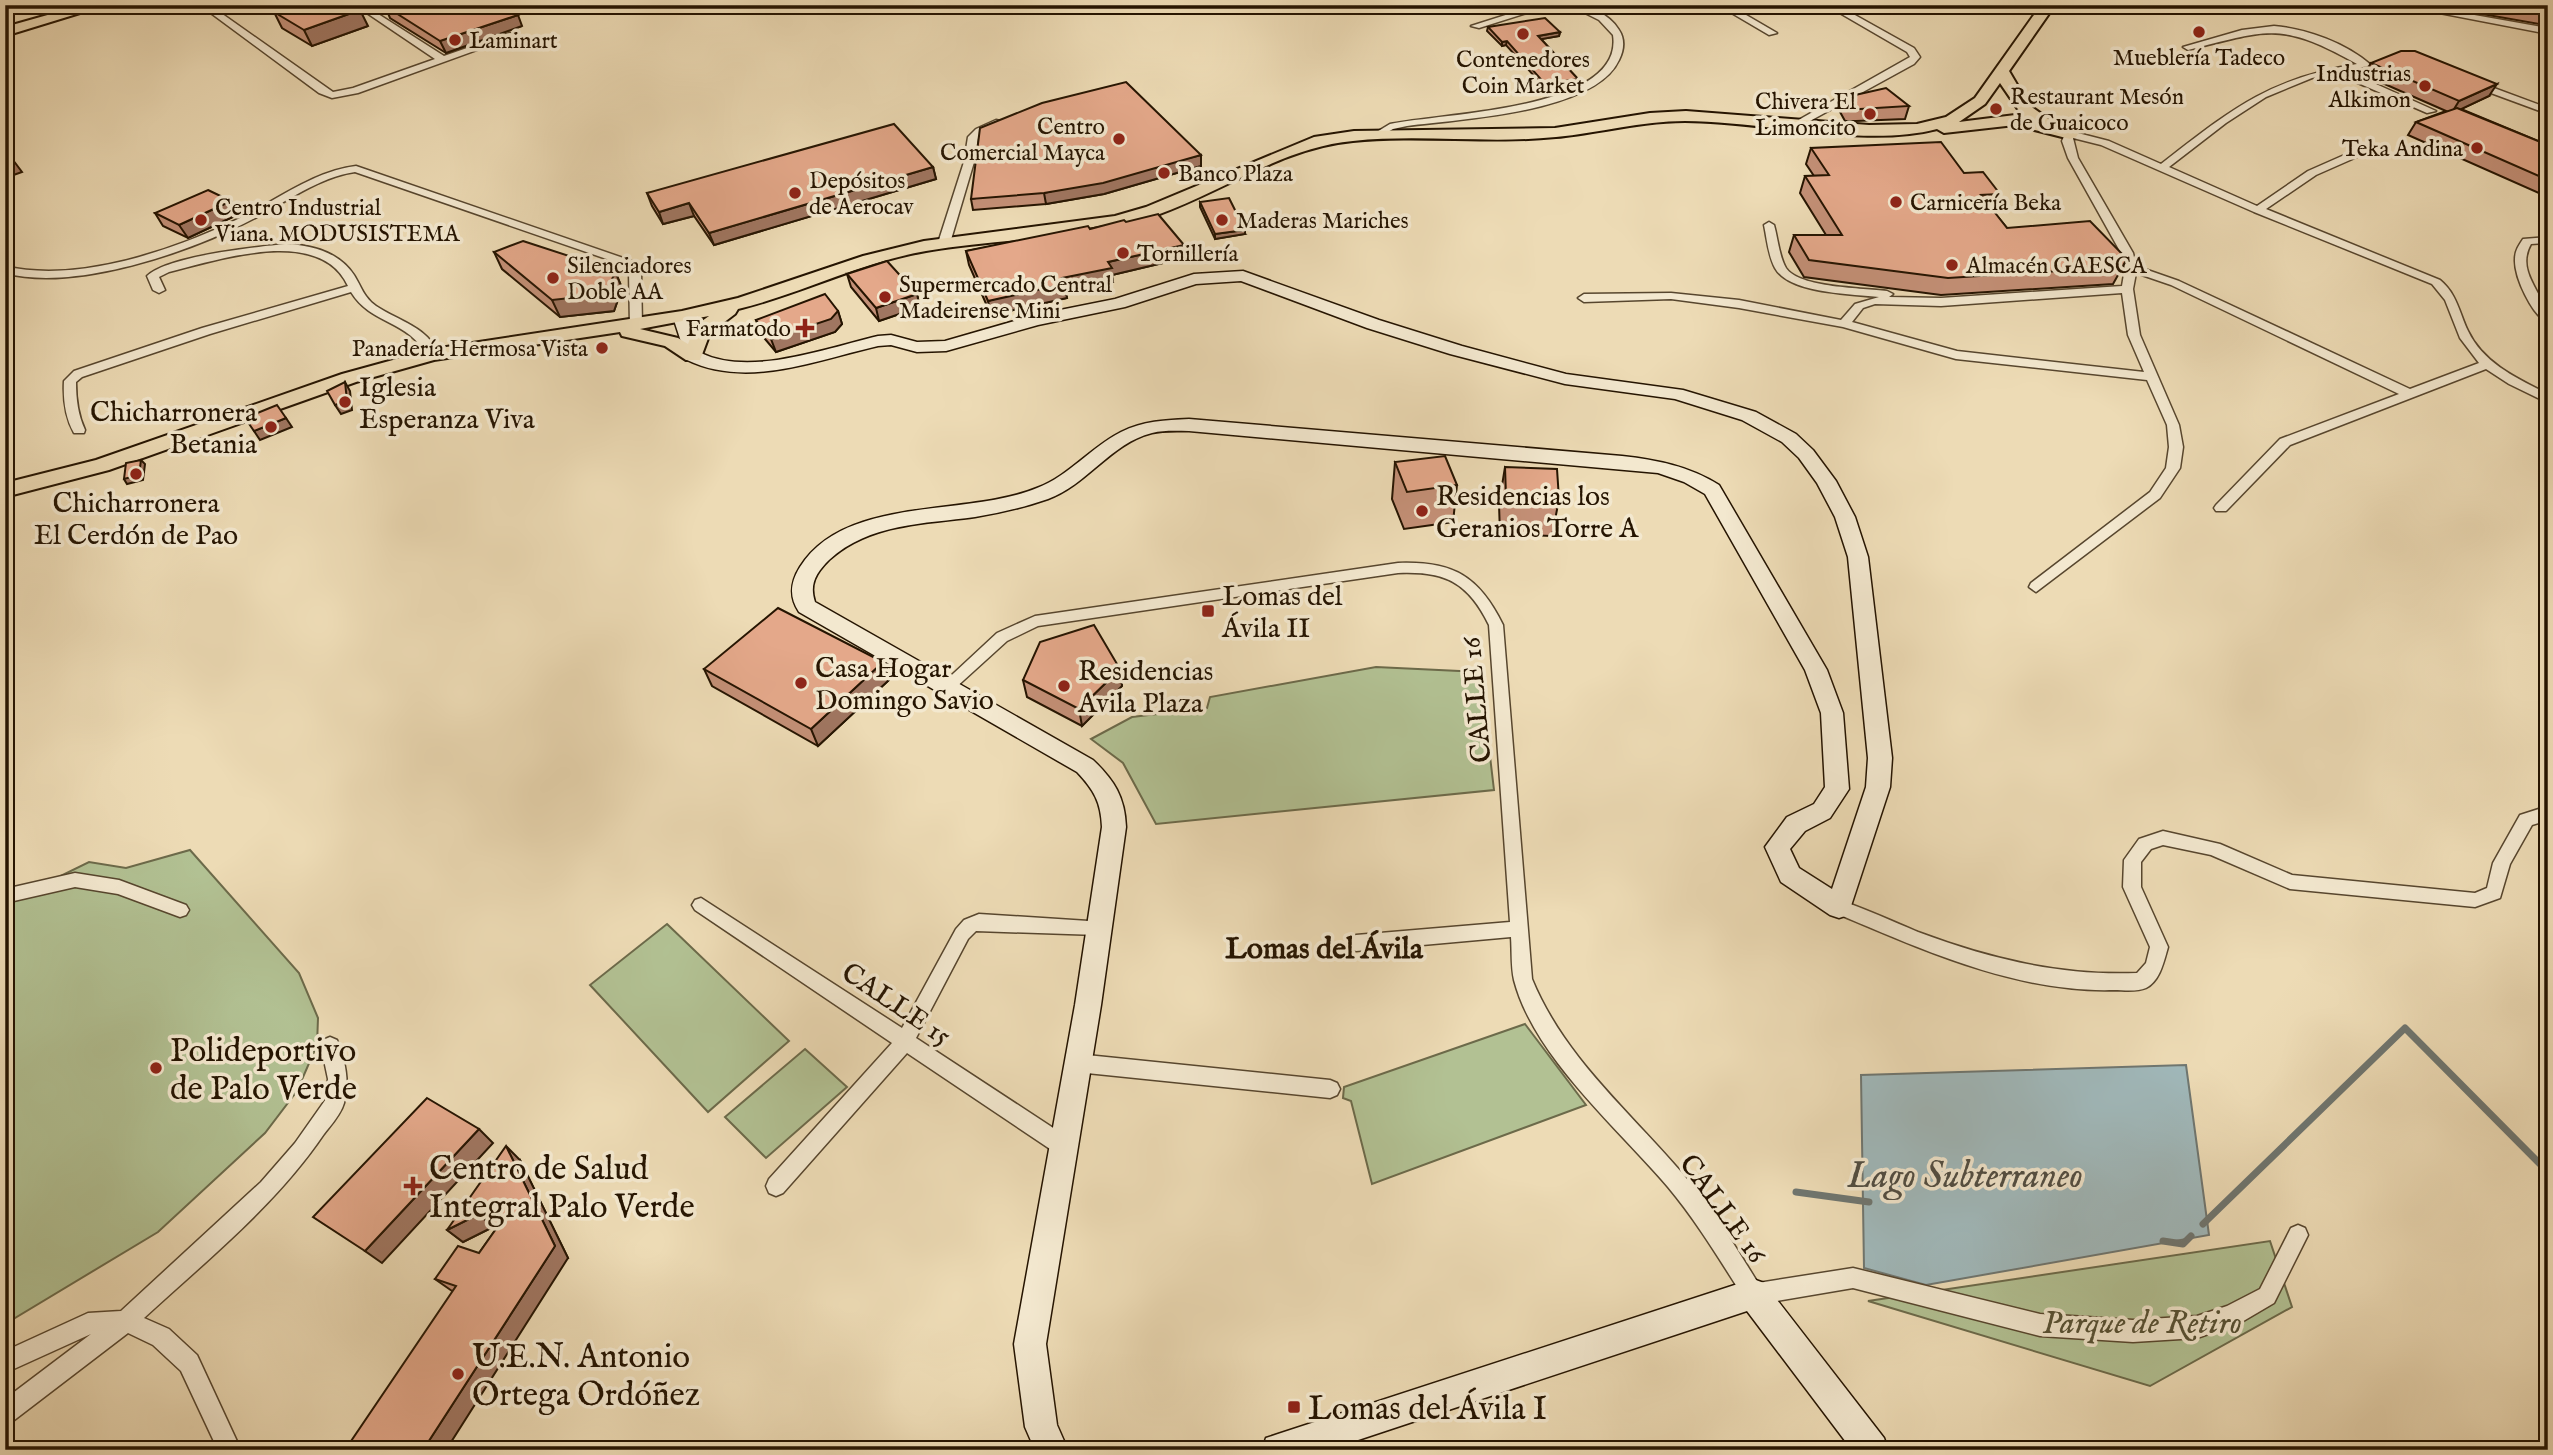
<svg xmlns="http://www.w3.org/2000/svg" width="2553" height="1455" font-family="'IM FELL English',serif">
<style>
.green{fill:#b2c193;stroke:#6c6a4a;stroke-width:2}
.water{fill:#a0b8ba;stroke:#6f7670;stroke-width:2}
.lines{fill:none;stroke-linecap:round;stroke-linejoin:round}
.stream{stroke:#6f7670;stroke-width:7}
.street-casing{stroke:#57462e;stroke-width:3}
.secondary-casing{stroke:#251401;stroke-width:3}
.primary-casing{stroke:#251401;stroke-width:4}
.street{fill:#f3e8cf;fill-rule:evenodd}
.secondary{fill:#f3e8cf;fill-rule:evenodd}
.primary{fill:#eddbb5;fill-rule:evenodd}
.wall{fill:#c49077;stroke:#251401;stroke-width:2}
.shaded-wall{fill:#a07661;stroke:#251401;stroke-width:2}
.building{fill:#e4a88a;stroke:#251401;stroke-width:2}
.poi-dot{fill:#8f2418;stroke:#f3e8cf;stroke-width:2.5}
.labels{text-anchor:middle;stroke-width:7;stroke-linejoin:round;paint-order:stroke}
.far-poi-label{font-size:23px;fill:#251401;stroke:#f3e8cf;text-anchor:start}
.poi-label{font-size:28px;fill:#251401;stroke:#f3e8cf;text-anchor:start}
.street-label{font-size:28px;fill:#251401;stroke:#f3e8cf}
.neighbourhood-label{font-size:30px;font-weight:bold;fill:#251401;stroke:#f3e8cf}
.near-poi-label{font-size:33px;fill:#251401;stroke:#f3e8cf;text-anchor:start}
.near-park-label{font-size:33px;font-style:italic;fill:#565134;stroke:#f3e8cf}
.near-water-label{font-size:37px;font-style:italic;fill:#504d42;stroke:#f3e8cf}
</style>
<rect width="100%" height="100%" fill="#eddbb5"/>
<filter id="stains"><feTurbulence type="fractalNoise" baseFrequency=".00286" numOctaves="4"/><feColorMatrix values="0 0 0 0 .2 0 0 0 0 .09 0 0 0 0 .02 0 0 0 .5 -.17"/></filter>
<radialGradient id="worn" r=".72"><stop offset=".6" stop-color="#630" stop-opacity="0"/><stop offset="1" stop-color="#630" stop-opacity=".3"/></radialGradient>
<g class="green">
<path d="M1376 667 1480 672 1494 790 1156 824 1123 763 1091 739 1132 717 1207 708 1210 697Z"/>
<path d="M190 850 299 973 318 1018 317 1045 297 1091 265 1133 158 1232 5 1324V903L89 862 126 868Z"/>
<path d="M667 924 789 1041 708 1112 590 985Z"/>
<path d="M1525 1024 1586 1105 1372 1184 1351 1101 1343 1098 1344 1087Z"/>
<path d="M805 1049 847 1087 766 1158 725 1117Z"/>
<path d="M2270 1241 2292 1307 2150 1386 1868 1301Z"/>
</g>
<path class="water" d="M2186 1065 2209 1235 1926 1285 1864 1268 1861 1075Z"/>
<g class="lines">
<g class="stream">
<path d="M1796 1192 1869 1202"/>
<path d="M2203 1224 2405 1028 2548 1172"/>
<path d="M2163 1241 2183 1244 2191 1236"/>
</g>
<g class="street-casing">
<g id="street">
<path d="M355 5H364L444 56 510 33 518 35 358 93 332 98 319 93 204 8 211 6 333 92 353 88 435 59Z"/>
<path d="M1537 5H1552L1479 28 1471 26Z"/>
<path d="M1569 5C1587 5 1609 13 1619 30 1625 39 1624 50 1619 60 1595 113 1460 119 1407 126L1393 129 1375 139 1370 136 1390 124C1439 113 1625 111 1613 35L1599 20Z"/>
<path d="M1718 5H1729L1777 33 1769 35Z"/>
<path d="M1826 5H1837L1914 48 1920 57 1914 64 1799 127 1794 124 1795 122 1910 57 1907 52Z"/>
<path d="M2398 5H2418L2548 28V34Z"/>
<path d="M2274 26C2307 29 2346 43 2371 65L2347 71 2436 111 2427 113 2335 73 2312 78 2266 97 2226 123 2169 167 2257 206 2308 171 2367 145H2375V149L2316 175 2266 209 2440 280C2457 294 2459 312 2468 331 2483 363 2518 379 2548 394V403L2509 384 2486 369 2290 445 2226 511H2216L2214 508 2216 505 2280 439 2399 394 2171 285 2136 273 2133 289 2140 335 2179 425 2183 447 2180 468 2160 498 2036 592 2029 587 2031 583 2150 492 2166 468 2169 447 2167 425 2147 380 1956 359 1843 327 1739 308 1671 299 1584 302 1578 298 1584 294 1671 293 1739 300 1841 320 1855 304 1879 297C1852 294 1789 294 1775 268 1768 255 1767 239 1764 225L1769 222 1774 225C1778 239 1779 256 1786 268 1799 288 1864 288 1887 291L1893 294 1889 297 1941 298 2122 286 2125 268 2121 253 2068 158 2062 141 2066 132 2070 131 2109 141 2161 164C2231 110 2267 79 2357 64 2281 21 2268 30 2188 50L2183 47 2242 30ZM2073 138 2101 145 2254 212 2432 284 2445 300 2460 338 2479 363 2410 389 2179 281 2136 266 2133 253 2078 158ZM2122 293 2128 335 2144 372 1957 351 1852 322 1863 308 1875 304 1941 306Z"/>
<path d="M2475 81 2548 108V114L2472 86 2470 84Z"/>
<path d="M996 120 1005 122 978 138 974 162 950 243 940 245 938 243 964 162 968 137 976 129Z"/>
<path d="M356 166 632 261 641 271 642 326 636 330 630 326 629 272 624 265 355 172C319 177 285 203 253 219 191 252 74 292 5 273V266C78 284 178 249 244 216 280 198 315 171 356 166Z"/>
<path d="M2548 237V243L2531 244C2514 274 2548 295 2548 323 2532 315 2514 277 2515 259 2515 251 2519 245 2523 239Z"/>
<path d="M286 244C311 245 339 252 354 275 361 286 364 298 376 306 400 322 427 326 439 355L437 358H429C407 318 372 326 351 292L210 334 82 377 76 382C76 399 78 415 85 430L84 433H74C65 417 63 399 64 381L74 371 202 328 348 286C320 225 218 260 169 272L159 277 165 290 159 293 153 290 147 276C168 256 255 247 286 244Z"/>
<path d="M1398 563C1453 561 1479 576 1503 625L1532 979C1564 1057 1628 1110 1682 1173 1711 1207 1734 1244 1758 1283L1853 1268 2040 1314 2133 1320 2197 1316 2227 1306 2260 1289 2291 1228 2298 1225 2305 1228 2308 1235 2274 1303 2240 1323 2197 1338 2133 1342 2040 1336 1853 1288 1753 1305 1746 1301C1721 1262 1698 1223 1668 1187 1618 1128 1534 1057 1514 980 1511 967 1512 951 1511 937L1356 951 1350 948 1347 943 1350 938 1356 935 1510 922 1489 625C1468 582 1445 571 1398 573L1038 626 1007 641 953 690 948 692 940 686 997 633 1035 616Z"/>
<path d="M2548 806V820L2532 825 2510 864 2500 898 2475 907 2290 889 2211 855 2163 845 2151 849 2141 862V887L2168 947C2164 961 2160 981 2146 988 2137 992 2123 990 2114 990 2016 993 1921 949 1833 912L1830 907 1833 902 1839 900C1866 909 1892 921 1918 932 1990 959 2061 976 2137 973L2146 963 2150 947 2123 887 2124 860 2139 839 2163 831 2220 844 2292 875 2475 893 2487 888 2493 863 2520 815Z"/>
<path d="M75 873 119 880 186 905 189 910 186 915 180 917 118 894 75 887 5 903V889Z"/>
<path d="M701 898 902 1028 956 929 964 920 979 914 1104 922 1107 927 1104 932 1098 935 976 931 968 939 916 1038 1070 1139 1073 1146 1070 1153 1063 1155 1056 1153 907 1053 783 1193 776 1196 769 1193 766 1186 769 1179 892 1043 695 910 692 905 695 900Z"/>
<path d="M330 1037 337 1040C345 1059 350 1083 344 1103 341 1114 331 1125 324 1134 276 1205 207 1260 144 1318L169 1329 197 1355 241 1450H218L181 1371 153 1345 128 1333 13 1421 5 1424V1399L91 1334 5 1373V1351L88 1313 121 1311 261 1182 295 1143 326 1099 328 1079 321 1046 323 1040Z"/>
<path d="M1077 1054 1330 1080 1337 1083 1340 1089 1337 1095 1330 1098 1077 1072 1070 1069 1068 1063 1070 1057Z"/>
</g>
</g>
<g class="secondary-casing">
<g id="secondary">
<path d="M1243 271 1379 320 1462 346 1566 374 1683 390 1756 412 1796 434 1813 450 1836 481 1855 517 1868 557 1892 758 1890 787 1848 915 1839 918 1830 915 1781 882 1765 847 1787 817 1814 804 1825 787 1821 713 1805 670 1705 494 1684 482 1658 473 1189 431C1177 431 1164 430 1152 433 1111 443 1087 485 1048 499 1025 507 1000 513 975 517 925 524 869 523 829 560 816 573 809 584 815 602L1093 760C1114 780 1125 797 1126 827L1101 1005 1046 1344 1057 1425 1068 1450H1035L1025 1427 1014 1344 1075 1005 1102 827C1101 802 1094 790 1077 772L799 612C789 597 790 583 800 567 845 495 967 517 1037 488 1069 476 1091 447 1121 432 1143 421 1165 420 1189 419L1622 456C1657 460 1689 466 1719 485L1827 670 1843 713 1849 789 1830 818 1805 831 1790 849 1799 868 1832 889 1866 787 1868 758 1848 557 1835 517 1817 483 1799 458 1782 442 1742 420 1675 399 1565 384 1450 354 1367 328 1241 281 1196 284 1125 307 1038 325 946 351 917 352 891 345 878 346C817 360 747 389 687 360L673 317 682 312 688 313 701 353C750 377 827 348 878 336L891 335 917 342 945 341 1035 315 1115 299 1194 274Z"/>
<path d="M1753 1279 1764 1283 1884 1438 1888 1450H1852L1747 1311 1328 1450H1262L1266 1438 1278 1434Z"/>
</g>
</g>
<g class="primary-casing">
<g id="primary">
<path d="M83 5H106L5 36V27Z"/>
<path d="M2041 5H2055L2009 71 2029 105 2050 120 2051 124 2076 131 2078 134 2076 137 2070 139 2015 125 1944 133 1937 129C1865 148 1761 121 1685 121 1641 121 1599 133 1556 137 1489 144 1420 134 1353 141 1284 147 1222 192 1157 215 1084 240 1002 238 926 251 861 262 801 294 738 309L735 314 710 333 700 360H686L665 346 622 336 620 332 434 360 356 382 109 470 5 497V483L96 460 342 374 433 349 682 311 738 298 863 256 924 241 1115 216 1146 207 1314 137 1354 131 1555 128 1650 113 1686 111 1869 125 1917 124 1946 117 1975 98ZM2000 83 2024 118 2015 115 1959 122 1985 104ZM709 316 695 326 688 344 678 338 640 329Z"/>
</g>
</g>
<use href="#street" class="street"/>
<use href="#secondary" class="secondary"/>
<use href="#primary" class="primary"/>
</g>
<g class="wall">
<path d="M1735 5H1770L1745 11Z"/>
<path d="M2431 5H2548V11L2539 24Z"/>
<path d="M385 6 522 26 446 53 390 18Z"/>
<path d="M274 12 368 26 312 46 282 28Z"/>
<path d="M1488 27 1560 32 1559 36 1541 39 1578 79 1577 83 1545 88 1506 45 1502 46 1487 31Z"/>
<path d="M2371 63 2489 96 2461 109 2548 145V197L2408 135 2416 122 2446 111 2364 75Z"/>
<path d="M1842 98 1909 106 1905 119 1856 121H1845L1839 110Z"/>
<path d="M1811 148 1964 173 2000 194 1993 211 2007 228 2127 259 2113 284 1941 295 1804 277 1789 252 1794 235H1826L1800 193 1805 176H1814L1806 164Z"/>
<path d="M1201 155V166L1104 194 1046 204 973 210 971 199Z"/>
<path d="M933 167 936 179 714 245 694 216 663 224 652 206 647 193Z"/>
<path d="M1200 202 1245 234 1215 239 1200 207Z"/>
<path d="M155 213 239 214 188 238 163 226Z"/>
<path d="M1126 222 1184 258 1112 275 1113 282 1066 292 1067 298 991 315 969 265 966 251Z"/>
<path d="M494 252 615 271 622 288 614 311 560 317 502 269Z"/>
<path d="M847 274 917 294 920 307 879 321 851 287Z"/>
<path d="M838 311 842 324 835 332 776 352 760 333 756 320Z"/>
<path d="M1395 462 1457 485 1453 522 1404 529 1392 499Z"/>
<path d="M1505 467 1559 499 1552 536 1500 534 1499 504Z"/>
<path d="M883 662 889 680 818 746 712 686 704 669Z"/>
<path d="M1120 669 1122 686 1082 726 1027 697 1023 680Z"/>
<path d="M520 1160 568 1258 452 1291 435 1279 479 1253 496 1229 493 1227 463 1242 447 1230Z"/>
</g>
<g class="shaded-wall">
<path d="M1756 5H1770L1745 11 1746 8Z"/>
<path d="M360 10 368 26 312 46 304 30Z"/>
<path d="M518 15 522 26 446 53 440 41Z"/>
<path d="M1560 32 1559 36 1537 40 1538 36Z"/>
<path d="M1507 41 1506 45 1502 46V42Z"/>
<path d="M1578 79 1577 83 1545 88V84Z"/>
<path d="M2497 84 2489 96 2451 114 2459 101Z"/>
<path d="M1201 155V166L1104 194 1046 204 1044 193Z"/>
<path d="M10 156 22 172 5 178V157Z"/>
<path d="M933 167 936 179 714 245 709 233Z"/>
<path d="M231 201 239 214 188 238 179 225Z"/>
<path d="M689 203 694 216 663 224 659 212Z"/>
<path d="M1245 230V234L1215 239V234Z"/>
<path d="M1184 245V258L1112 275 1113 282 1066 292 1067 298 991 315 988 301 1062 278 1108 262Z"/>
<path d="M615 271 622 288 614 311 560 317 552 300Z"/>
<path d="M917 294 920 307 879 321 876 308Z"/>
<path d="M838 311 842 324 835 332 776 352 771 339Z"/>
<path d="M345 382 350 391 352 410 341 414 335 405Z"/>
<path d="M286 418 292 427 260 440 254 431Z"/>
<path d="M141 460 145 464 143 480 127 484 124 479Z"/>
<path d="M883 662 889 680 818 746 811 729Z"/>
<path d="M1120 669 1122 686 1082 726 1079 709Z"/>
<path d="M479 1129 493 1143 382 1263 365 1251Z"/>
<path d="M506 1146 520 1160 568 1258 446 1450H423L555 1246Z"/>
<path d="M481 1213 480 1215 493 1227 463 1242 447 1230Z"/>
</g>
<g class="building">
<path d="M294 5H352L360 10 304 30 274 12Z"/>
<path d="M388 5H501L518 15 440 41 385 6Z"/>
<path d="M2529 5H2548V8Z"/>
<path d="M1545 18 1560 32 1538 36 1578 79 1545 84 1507 41 1502 42 1488 27Z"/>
<path d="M2401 51H2415L2497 84 2459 101 2371 63Z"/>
<path d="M1126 82 1201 155 1103 183 1044 193 971 199 980 128 1042 103Z"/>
<path d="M1886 88 1909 106 1860 109 1849 108 1842 98Z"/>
<path d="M2457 108 2548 145V180L2416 122Z"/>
<path d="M894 124 933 167 709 233 689 203 659 212 647 193Z"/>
<path d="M1941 142 1964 173 1983 172 2000 194 1981 195 2007 228 2090 221 2127 259 2122 267 1948 278 1809 260 1794 235H1842L1805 176 1829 175 1811 148Z"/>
<path d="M5 149 10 156 5 157Z"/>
<path d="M208 190 231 201 179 225 155 213Z"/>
<path d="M1229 198 1245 230 1215 234 1200 202Z"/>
<path d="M1158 214 1184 245 1108 262 1112 268 1062 278 1065 284 988 301 966 251 1088 226 1090 229 1124 220 1126 222Z"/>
<path d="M523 241 615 271 607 294 552 300 494 252Z"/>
<path d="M887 261 917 294 876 308 847 274Z"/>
<path d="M825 294 838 311 831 319 771 339 756 320Z"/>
<path d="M345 382 347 401 335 405 327 391Z"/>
<path d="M277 405 286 418 254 431 245 418Z"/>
<path d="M1445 456 1457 485 1407 492 1395 462Z"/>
<path d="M141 460 139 475 124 479 126 463Z"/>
<path d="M1505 467 1557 469 1559 499 1506 496Z"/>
<path d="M778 608 883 662 811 729 704 669Z"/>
<path d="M1094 625 1120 669 1079 709 1023 680 1040 642Z"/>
<path d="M427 1098 479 1129 365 1251 313 1217Z"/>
<path d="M506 1146 555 1246 423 1450H345L456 1286 435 1279 458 1246 479 1253 498 1226 480 1215 481 1213 447 1230Z"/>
</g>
<g class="poi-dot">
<circle cx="2199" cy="32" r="7"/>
<circle cx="1523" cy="34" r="7"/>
<circle cx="455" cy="40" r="7"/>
<circle cx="2425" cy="86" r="7"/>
<circle cx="1996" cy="109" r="7"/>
<circle cx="1870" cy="114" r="7"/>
<circle cx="1119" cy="139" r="7"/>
<circle cx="2477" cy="148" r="7"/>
<circle cx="1164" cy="173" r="7"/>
<circle cx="795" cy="193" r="7"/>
<circle cx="1896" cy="202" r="7"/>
<circle cx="201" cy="220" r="7"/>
<circle cx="1222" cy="220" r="7"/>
<circle cx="1123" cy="253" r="7"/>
<circle cx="1952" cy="265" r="7"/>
<circle cx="553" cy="278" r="7"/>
<circle cx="885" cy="297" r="7"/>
<path d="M801.5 317.5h7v7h7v7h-7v7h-7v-7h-7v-7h7z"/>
<circle cx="602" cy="348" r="7"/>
<circle cx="345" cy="402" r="7"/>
<circle cx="271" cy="427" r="7"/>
<circle cx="136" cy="474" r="7"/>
<circle cx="1422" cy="511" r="7"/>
<rect x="1201" y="604" width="14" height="14" rx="3.5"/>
<circle cx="801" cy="683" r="7"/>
<circle cx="1064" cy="686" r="7"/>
<circle cx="156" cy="1068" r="7"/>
<path d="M409.5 1175.5h7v7h7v7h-7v7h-7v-7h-7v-7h7z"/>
<circle cx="458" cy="1374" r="7"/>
<rect x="1287" y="1400" width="14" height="14" rx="3.5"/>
</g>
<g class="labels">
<g class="far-poi-label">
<text x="469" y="48">Laminart</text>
<text x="2199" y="65" text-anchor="middle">Mueblería Tadeco</text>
<text x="1523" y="67" text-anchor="middle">Contenedores<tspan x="1523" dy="26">Coin Market</tspan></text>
<text x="2411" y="81" text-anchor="end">Industrias<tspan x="2411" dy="26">Alkimon</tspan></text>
<text x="2010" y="104">Restaurant Mesón<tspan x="2010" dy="26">de Guaicoco</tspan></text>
<text x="1856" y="109" text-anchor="end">Chivera El<tspan x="1856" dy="26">Limoncito</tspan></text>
<text x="1105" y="134" text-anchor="end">Centro<tspan x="1105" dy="26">Comercial Mayca</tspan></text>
<text x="2463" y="156" text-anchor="end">Teka Andina</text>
<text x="1178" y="181">Banco Plaza</text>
<text x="809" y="188">Depósitos<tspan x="809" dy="26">de Aerocav</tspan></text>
<text x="1910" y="210">Carnicería Beka</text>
<text x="215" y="215">Centro Industrial<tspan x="215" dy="26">Viana. MODUSISTEMA</tspan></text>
<text x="1236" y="228">Maderas Mariches</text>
<text x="1137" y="261">Tornillería</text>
<text x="567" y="273">Silenciadores<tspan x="567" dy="26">Doble AA</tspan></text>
<text x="1966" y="273">Almacén GAESCA</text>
<text x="899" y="292">Supermercado Central<tspan x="899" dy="26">Madeirense Mini</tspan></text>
<text x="791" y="336" text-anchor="end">Farmatodo</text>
<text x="588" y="356" text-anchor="end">Panadería Hermosa Vista</text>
</g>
<g class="poi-label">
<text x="359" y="396">Iglesia<tspan x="359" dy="32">Esperanza Viva</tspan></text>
<text x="257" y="421" text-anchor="end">Chicharronera<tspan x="257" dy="32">Betania</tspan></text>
<text x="1436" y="505">Residencias los<tspan x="1436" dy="32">Geranios Torre A</tspan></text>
<text x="136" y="512" text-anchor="middle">Chicharronera<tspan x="136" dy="32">El Cerdón de Pao</tspan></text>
<text x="1222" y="605">Lomas del<tspan x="1222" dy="32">Ávila II</tspan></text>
<text x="815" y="677">Casa Hogar<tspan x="815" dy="32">Domingo Savio</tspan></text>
<text x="1078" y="680">Residencias<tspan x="1078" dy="32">Avila Plaza</tspan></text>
</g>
<g class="street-label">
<text transform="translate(1475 700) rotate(-95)" y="10">CALLE 16</text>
<text transform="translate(897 1003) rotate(34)" y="10">CALLE 15</text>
<text transform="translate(1724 1208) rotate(54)" y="10">CALLE 16</text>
</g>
<g class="neighbourhood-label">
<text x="1324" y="958">Lomas del Ávila</text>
</g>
<g class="near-poi-label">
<text x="170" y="1061">Polideportivo<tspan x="170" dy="38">de Palo Verde</tspan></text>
<text x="429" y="1179">Centro de Salud<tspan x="429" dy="38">Integral Palo Verde</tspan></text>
<text x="472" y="1367">U.E.N. Antonio<tspan x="472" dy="38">Ortega Ordóñez</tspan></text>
<text x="1308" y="1419">Lomas del Ávila I</text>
</g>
<g class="near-park-label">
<text x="2142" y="1333">Parque de Retiro</text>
</g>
<g class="near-water-label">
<text x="1965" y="1187">Lago Subterraneo</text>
</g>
</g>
<rect width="2553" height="1455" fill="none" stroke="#eddbb5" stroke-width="28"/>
<rect x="7" y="7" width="2539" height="1441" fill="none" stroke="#251401" stroke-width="3.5"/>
<rect x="14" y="14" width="2525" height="1427" fill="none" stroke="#251401" stroke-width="2"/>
<rect width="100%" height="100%" filter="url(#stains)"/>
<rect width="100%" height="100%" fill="url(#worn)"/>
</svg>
